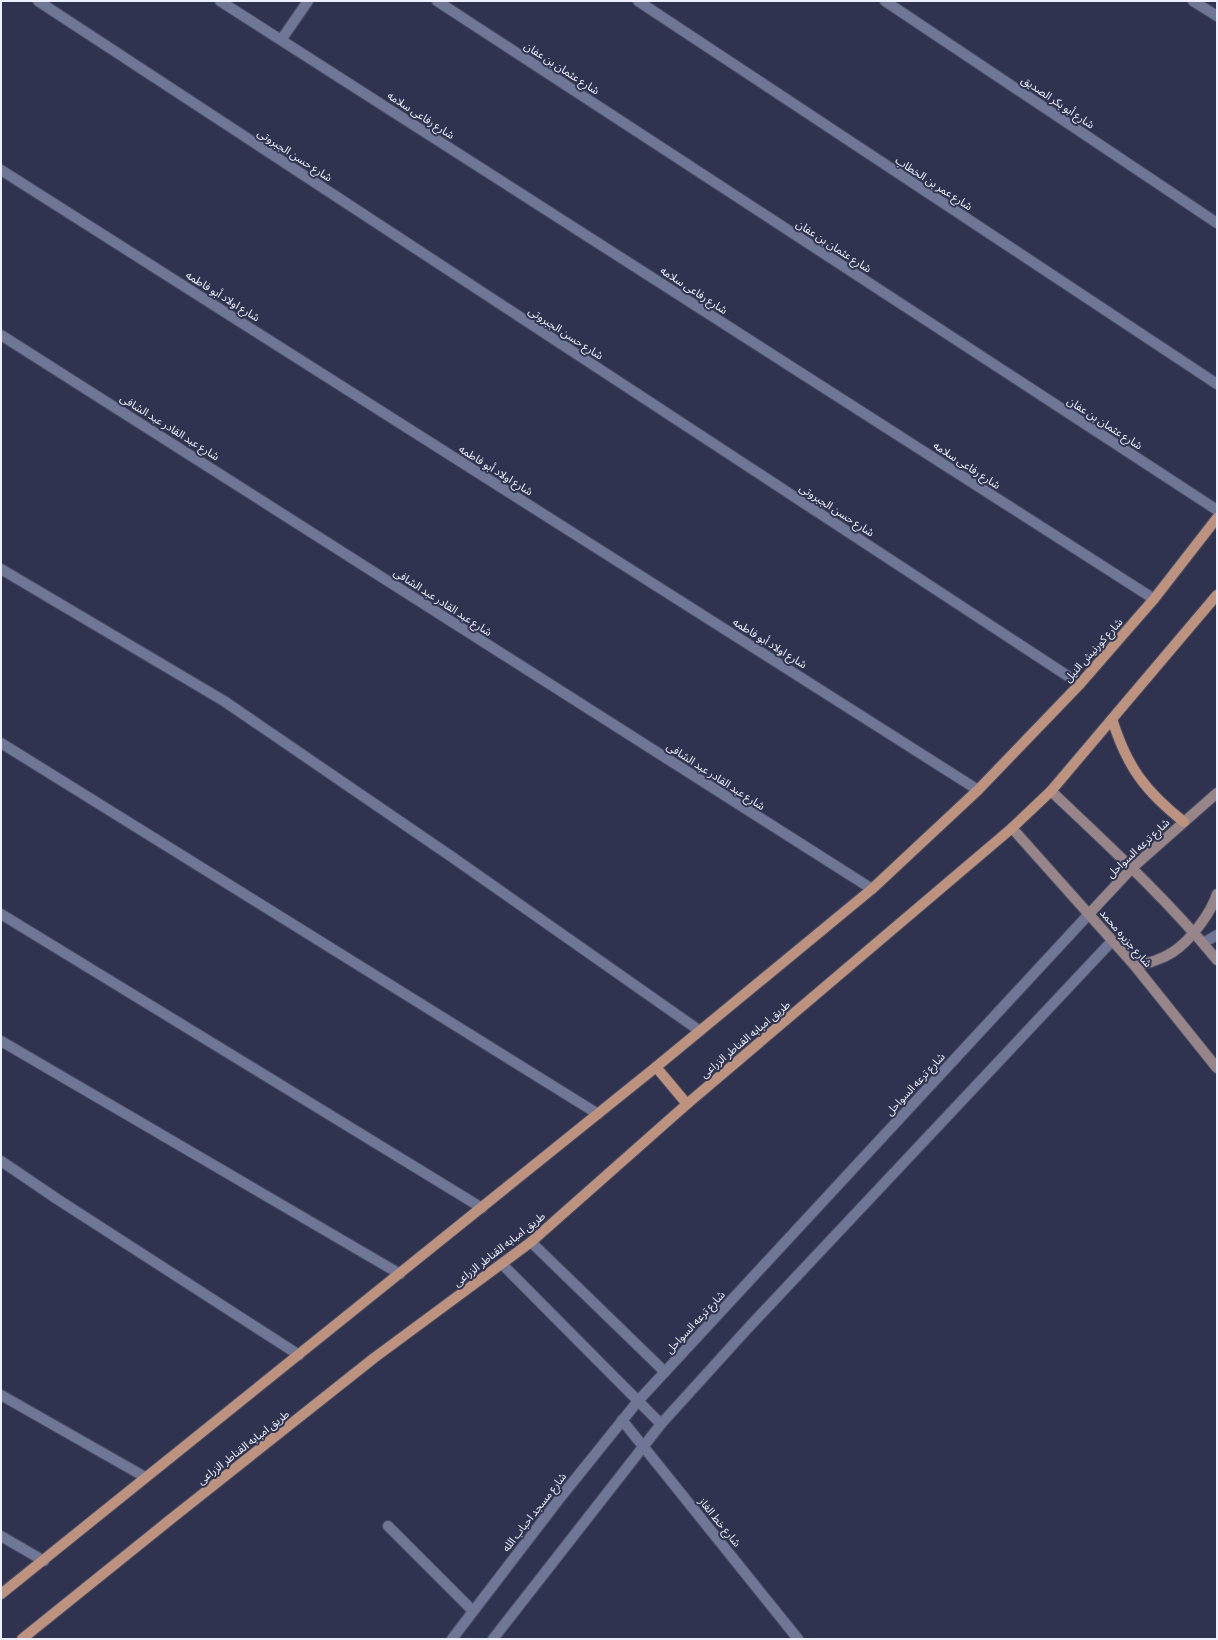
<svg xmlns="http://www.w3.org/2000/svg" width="1218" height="1640" font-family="'Crimson Pro','Noto Sans Arabic',serif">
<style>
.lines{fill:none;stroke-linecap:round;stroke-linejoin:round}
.lane-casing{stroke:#4b4e64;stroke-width:12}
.street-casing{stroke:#4b4e64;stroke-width:12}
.secondary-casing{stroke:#4b4e64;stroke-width:12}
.primary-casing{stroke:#4b4e64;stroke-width:12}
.lane{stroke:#707695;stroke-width:10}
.street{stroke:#707695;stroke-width:10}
.secondary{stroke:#97858a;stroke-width:10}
.primary{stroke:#bd9380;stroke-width:10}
.labels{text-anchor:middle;stroke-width:4;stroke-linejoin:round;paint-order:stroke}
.street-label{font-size:11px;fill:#edf0fe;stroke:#2f334f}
</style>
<rect width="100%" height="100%" fill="#2f334f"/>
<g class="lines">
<g class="lane-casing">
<path id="lane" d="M388 1526 473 1611"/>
</g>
<g class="street-casing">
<g id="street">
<path d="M38 1 1080 684"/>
<path d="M220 1 1154 599"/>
<path d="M437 1 1217 510"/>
<path d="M638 1 1217 384"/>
<path d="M885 1 1217 223"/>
<path d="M1193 1 1217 16"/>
<path d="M281 40 308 1"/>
<path d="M1 170 978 790"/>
<path d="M1 335 872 889"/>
<path d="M1 569 224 701 452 857 700 1031"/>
<path d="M1 743 598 1114"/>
<path d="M1 914 482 1208"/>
<path d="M1203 943 1217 935"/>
<path d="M1 1041 400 1274"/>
<path d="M1 1161 57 1199 299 1355"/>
<path d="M531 1242 665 1372"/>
<path d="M502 1264 661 1424"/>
<path d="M1 1395 145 1477"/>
<path d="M622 1420 798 1639"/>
<path d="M1 1536 44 1561"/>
<path d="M452 1639 560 1498 638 1401 1089 914"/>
<path d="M493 1639 661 1424 749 1327 1112 941"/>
</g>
</g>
<g class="secondary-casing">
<g id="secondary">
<path d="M1051 791C1108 845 1167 899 1217 960"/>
<path d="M1012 828 1135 966 1217 1068"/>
<path d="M1089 914 1132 868 1217 793"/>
<path d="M1135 966C1148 963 1161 960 1173 952 1190 941 1211 913 1217 894"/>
</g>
</g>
<g class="primary-casing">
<g id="primary">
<path d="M1112 719C1127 767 1145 791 1184 822"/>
<path d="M656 1067 687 1104"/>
<path d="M1 1594 656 1067 872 889 978 790 1080 684 1154 599 1217 518"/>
<path d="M22 1639 166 1523 374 1358 531 1242 687 1104 1012 828 1051 791 1217 595"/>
</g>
</g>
<use href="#lane" class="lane"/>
<use href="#street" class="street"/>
<use href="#secondary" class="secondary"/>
<use href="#primary" class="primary"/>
</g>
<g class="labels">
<g class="street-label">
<text transform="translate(562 68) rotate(33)" y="4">شارع عثمان بن عفان</text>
<text transform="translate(1058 102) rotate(34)" y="4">شارع أبو بكر الصديق</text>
<text transform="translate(421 115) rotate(33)" y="4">شارع رفاعى سلامه</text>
<text transform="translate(295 155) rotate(33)" y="4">شارع حسن الجبروتى</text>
<text transform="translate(934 183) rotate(33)" y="4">شارع عمر بن الخطاب</text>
<text transform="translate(834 246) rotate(33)" y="4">شارع عثمان بن عفان</text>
<text transform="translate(694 290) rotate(33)" y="4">شارع رفاعى سلامه</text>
<text transform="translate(223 296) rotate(32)" y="4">شارع اولاد أبو فاطمه</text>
<text transform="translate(566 333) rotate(33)" y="4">شارع حسن الجبروتى</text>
<text transform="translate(1105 423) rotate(33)" y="4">شارع عثمان بن عفان</text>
<text transform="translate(170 427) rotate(32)" y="4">شارع عبد القادر عبد الشافى</text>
<text transform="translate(967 465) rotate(33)" y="4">شارع رفاعى سلامه</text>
<text transform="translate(496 470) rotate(32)" y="4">شارع اولاد أبو فاطمه</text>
<text transform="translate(837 510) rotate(33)" y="4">شارع حسن الجبروتى</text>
<text transform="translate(443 602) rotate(33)" y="4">شارع عبد القادر عبد الشافى</text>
<text transform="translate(770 643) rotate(32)" y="4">شارع اولاد أبو فاطمه</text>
<text transform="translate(1093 650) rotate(-48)" y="4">شارع كورنيش النيل</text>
<text transform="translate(716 776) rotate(33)" y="4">شارع عبد القادر عبد الشافى</text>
<text transform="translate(1138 848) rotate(-43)" y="4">شارع ترعه السواحل</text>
<text transform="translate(1126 938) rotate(49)" y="4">شارع جزيره محمد</text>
<text transform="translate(745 1039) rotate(-40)" y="4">طريق امبابه القناطر الزراعى</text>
<text transform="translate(915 1084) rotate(-47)" y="4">شارع ترعه السواحل</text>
<text transform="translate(499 1249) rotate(-38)" y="4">طريق امبابه القناطر الزراعى</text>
<text transform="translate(695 1322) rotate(-47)" y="4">شارع ترعه السواحل</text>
<text transform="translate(243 1447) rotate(-38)" y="4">طريق امبابه القناطر الزراعى</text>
<text transform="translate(534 1512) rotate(-52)" y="4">شارع مسجد احباب الله</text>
<text transform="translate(720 1522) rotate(51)" y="4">شارع خط الغاز</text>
</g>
</g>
<rect width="1218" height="1640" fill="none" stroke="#edf0fe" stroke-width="4"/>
</svg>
